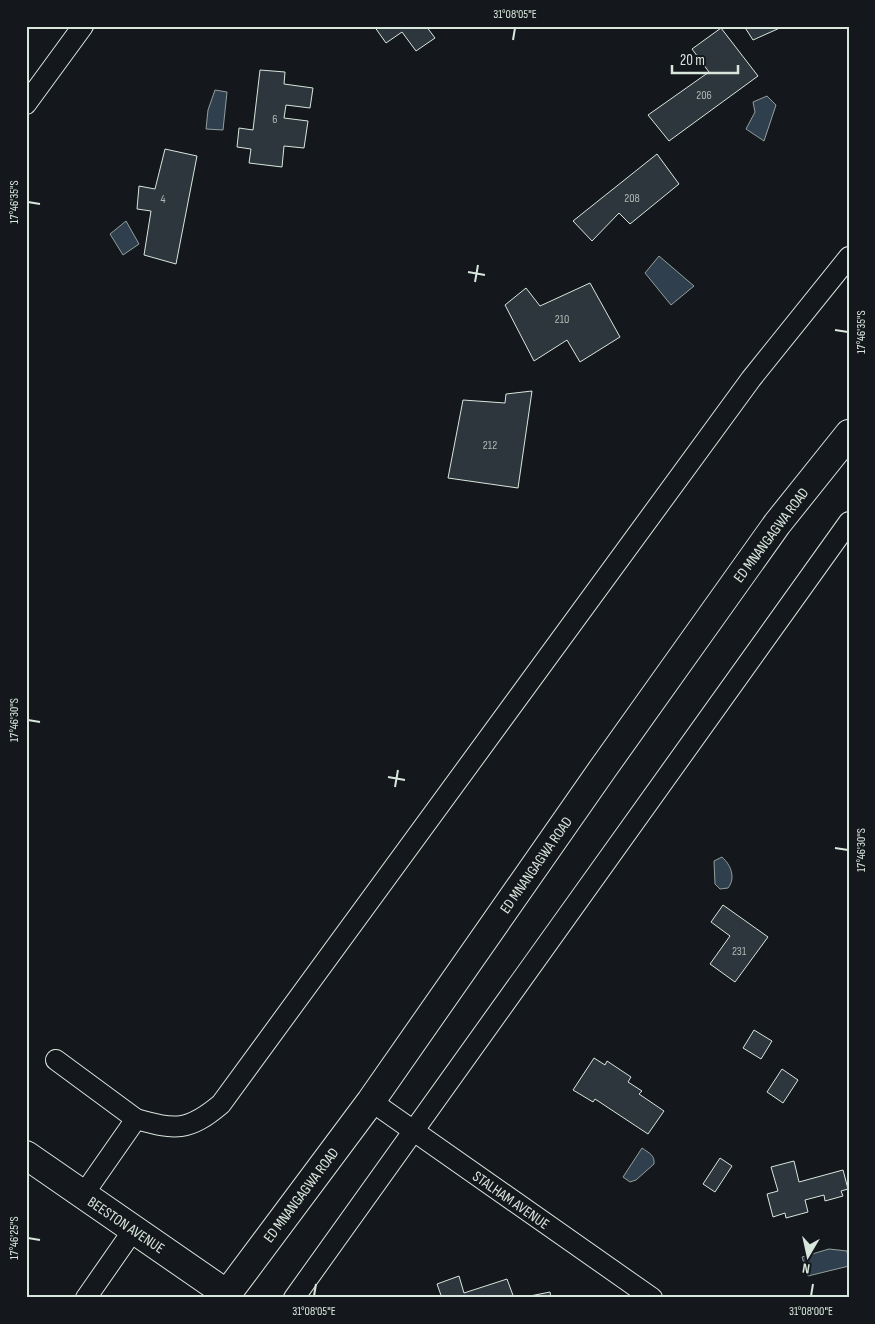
<svg xmlns="http://www.w3.org/2000/svg" width="875" height="1324" font-family="'Sofia Sans Condensed',sans-serif">
<style>
.water{fill:#2f3f4d;stroke:#939e99}
.building{fill:#2c363c;stroke:#d8e6dc}
.lines{fill:none;stroke-linecap:round;stroke-linejoin:round}
.street-casing{stroke:#d8e6dc;stroke-width:22}
.secondary-casing{stroke:#d8e6dc;stroke-width:30}
.highway-casing{stroke:#d8e6dc;stroke-width:30}
.street{stroke:#14181c;stroke-width:20}
.secondary{stroke:#14181c;stroke-width:28}
.highway{stroke:#14181c;stroke-width:28}
.ticks{fill:none;stroke:#d8e6dc;stroke-width:2}
.labels{text-anchor:middle;stroke-width:4;stroke-linejoin:round;paint-order:stroke}
.number-label{font-size:12px;fill:#adbab4}
.street-label{font-size:15px;fill:#d8e6dc;stroke:#14181c}
.neatline{fill:none;stroke:#d8e6dc;stroke-width:2}
.ticks-label{font-size:12px;text-anchor:middle;fill:#d8e6dc}
</style>
<rect width="100%" height="100%" fill="#14181c"/>
<g class="water">
<path d="M215 90 227 92 223 130 206 129 208 110Z"/>
<path d="M767 96 776 105 764 141 746 129 755 112 753 102Z"/>
<path d="M126 221 139 244 123 255 110 234Z"/>
<path d="M659 256 694 286 671 305 645 273Z"/>
<path d="M722 857C731 865 736 878 728 888L720 889 715 884 714 861Z"/>
<path d="M642 1148C649 1153 655 1155 654 1164L636 1180 630 1182 623 1177Z"/>
<path d="M829 1249 847 1251 849 1266 808 1276 802 1257Z"/>
</g>
<g class="building">
<path d="M374 26H426L435 38 416 51 402 32 386 43Z"/>
<path d="M744 26H781L782 27 753 40Z"/>
<path d="M721 28 758 76 669 141 648 115 709 72 692 49Z"/>
<path d="M260 70 285 72 284 84 313 88 310 108 286 105 284 118 308 121 304 148 284 146 282 167 249 163 251 149 237 147 239 128 253 130Z"/>
<path d="M165 149 197 156 176 264 144 255 151 211 137 209 139 186 155 189Z"/>
<path d="M657 154 679 184 630 224 619 213 592 241 573 221Z"/>
<path d="M590 283 620 337 580 362 567 340 534 361 505 305 526 288 540 306Z"/>
<path d="M532 391 518 488 448 478 463 400 505 403 506 394Z"/>
<path d="M723 905 768 937 735 982 710 964 730 936 711 922Z"/>
<path d="M754 1030 772 1041 761 1059 743 1048Z"/>
<path d="M594 1058 605 1065 607 1061 631 1077 628 1082 642 1091 639 1094 664 1111 648 1134 595 1099 593 1102 573 1090Z"/>
<path d="M782 1069 798 1080 783 1103 767 1092Z"/>
<path d="M720 1158 732 1166 715 1192 703 1184Z"/>
<path d="M794 1161 799 1182 843 1170 848 1189 841 1191 843 1196 825 1201 824 1195 805 1200 808 1212 786 1218 785 1213 773 1217 767 1194 778 1191 771 1167Z"/>
<path d="M459 1276 464 1293 507 1279 514 1298H442L437 1284Z"/>
<path d="M550 1292 551 1298H530V1296Z"/>
</g>
<g class="lines">
<g class="street-casing">
<g id="street">
<path d="M26 104 83 26"/>
<path d="M56 1060 136 1119"/>
<path d="M371 1101 652 1298"/>
<path d="M83 1195 136 1119C175 1130 188 1132 221 1104L751 379 849 257"/>
<path d="M86 1298 134 1229"/>
<path d="M294 1298 849 522"/>
</g>
</g>
<g class="secondary-casing">
<path id="secondary" d="M26 1155 227 1294"/>
</g>
<g class="highway-casing">
<path id="highway" d="M224 1298 371 1101 604 767 777 524 849 434"/>
</g>
<use href="#street" class="street"/>
<use href="#secondary" class="secondary"/>
<use href="#highway" class="highway"/>
</g>
<path class="ticks" d="M513 40 515 28M28 202 40 204M468 272 485 275M475 282 478 265M835 330 848 332M28 720 40 722M388 777 405 780M395 787 398 770M835 848 848 850M28 1238 40 1240M314 1296 316 1284M811 1296 813 1284"/>
<g class="labels">
<g class="number-label">
<text x="704" y="99">206</text>
<text x="275" y="123">6</text>
<text x="632" y="202">208</text>
<text x="163" y="203">4</text>
<text x="562" y="323">210</text>
<text x="490" y="449">212</text>
<text x="739" y="955">231</text>
</g>
<g class="street-label">
<text transform="translate(771 535) rotate(-53)" y="5">ED MNANGAGWA ROAD</text>
<text transform="translate(536 865) rotate(-55)" y="5">ED MNANGAGWA ROAD</text>
<text transform="translate(301 1195) rotate(-53)" y="5">ED MNANGAGWA ROAD</text>
<text transform="translate(511 1200) rotate(35)" y="5">STALHAM AVENUE</text>
<text transform="translate(126 1225) rotate(34)" y="5">BEESTON AVENUE</text>
</g>
</g>
<rect width="875" height="1324" fill="none" stroke="#14181c" stroke-width="55"/>
<g transform="translate(808 1256) rotate(189)" stroke="#14181c" stroke-width="4" paint-order="stroke">
<path d="M0-4L9 19L0 12L-9 19Z" fill="#d8e6dc"/>
<text y="-8" font-size="14" font-weight="bold" text-anchor="middle" fill="#d8e6dc">N</text>
</g>
<path d="M672 65v8h66v-8" fill="none" stroke="#d8e6dc" stroke-width="2.5"/>
<text x="680" y="65" font-size="15" fill="#d8e6dc" stroke="#14181c" stroke-width="4" paint-order="stroke">20 m</text>
<rect x="28" y="28" width="820" height="1268" class="neatline"/>
<g class="ticks-label">
<text x="515" y="18">31°08'05"E</text>
<text transform="translate(14 202) rotate(-90)" y="4">17°46'35"S</text>
<text transform="translate(861 332) rotate(-90)" y="4">17°46'35"S</text>
<text transform="translate(14 720) rotate(-90)" y="4">17°46'30"S</text>
<text transform="translate(861 850) rotate(-90)" y="4">17°46'30"S</text>
<text transform="translate(14 1238) rotate(-90)" y="4">17°46'25"S</text>
<text x="314" y="1315">31°08'05"E</text>
<text x="811" y="1315">31°08'00"E</text>
</g>
</svg>
